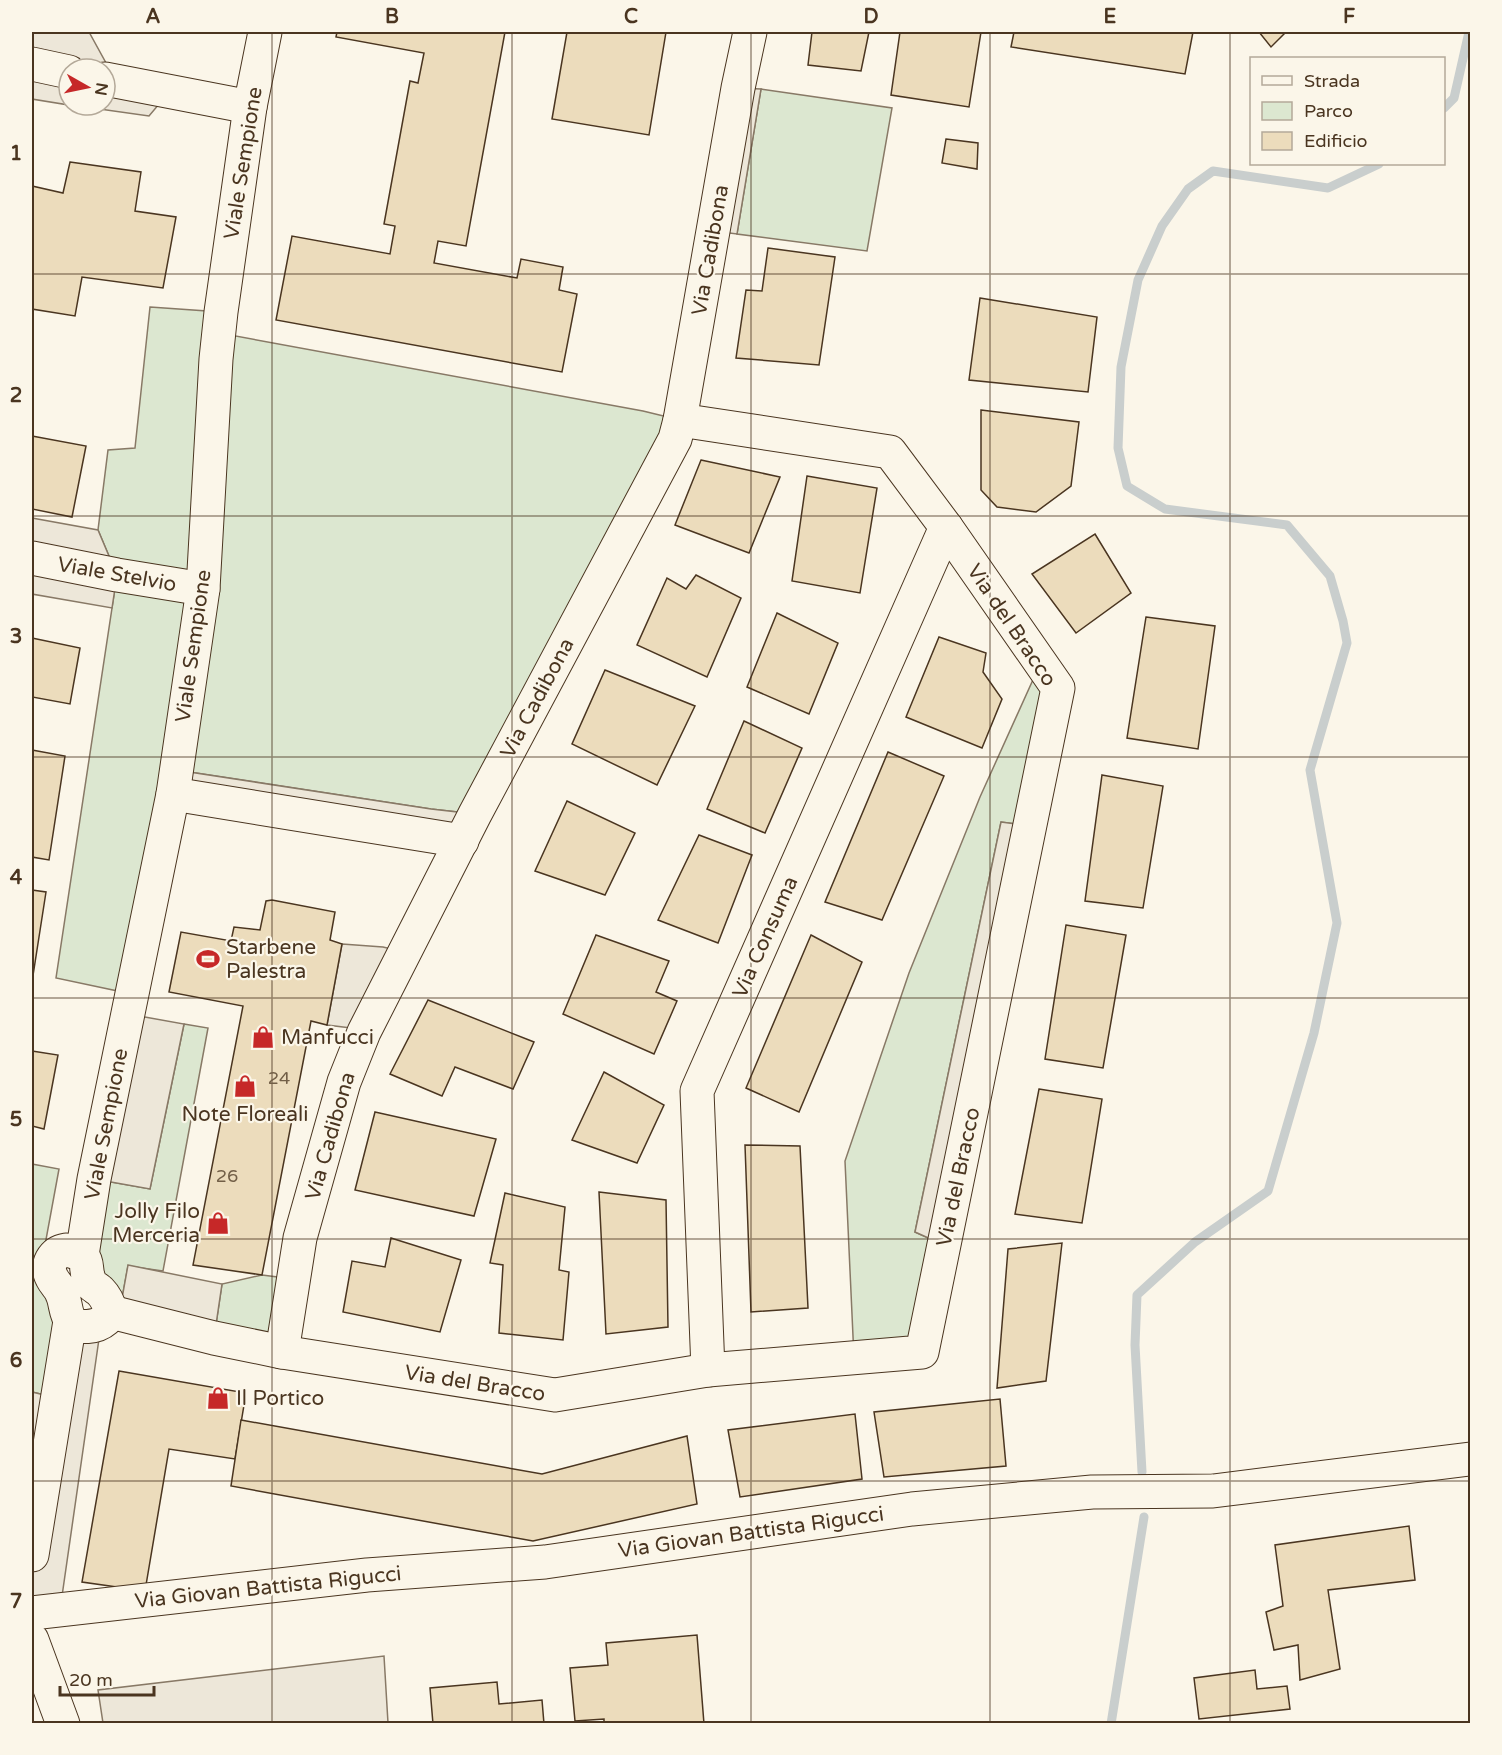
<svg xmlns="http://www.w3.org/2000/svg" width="1502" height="1755" font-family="'Varela Round',sans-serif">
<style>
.green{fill:#dce7d0;stroke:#887966;stroke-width:1.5}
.parking{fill:#ede7d9;stroke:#887966;stroke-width:1.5}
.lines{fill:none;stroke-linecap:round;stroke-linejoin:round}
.stream{stroke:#c9cecd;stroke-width:9}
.building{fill:#ecdcbc;stroke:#4a3520;stroke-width:1.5}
.minor-casing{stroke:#4a3520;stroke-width:35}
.minor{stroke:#fbf6e9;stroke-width:33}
.grid{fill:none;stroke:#4a3520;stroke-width:1.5;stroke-opacity:0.55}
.labels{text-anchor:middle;stroke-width:4.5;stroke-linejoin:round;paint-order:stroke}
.number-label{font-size:18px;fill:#725f47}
.street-label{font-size:21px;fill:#4a3520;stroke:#fbf6e9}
.poi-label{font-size:21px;fill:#4a3520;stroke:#fbf6e9;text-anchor:start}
.neatline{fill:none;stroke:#4a3520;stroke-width:2}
.grid-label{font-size:20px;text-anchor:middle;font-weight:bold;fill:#4a3520}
</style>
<rect width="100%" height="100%" fill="#fbf6e9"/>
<g class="green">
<path d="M761 89 892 108 867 251 737 234Z"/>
<path d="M150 307 221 312 219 333 643 411 680 420 475 814 431 809 177 770 132 994 56 978 117 575 98 530 108 450 135 448Z"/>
<path d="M1041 662 1058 688 1030 826 1001 822 915 1232 944 1245 922 1352 854 1358 845 1161 909 973 980 797Z"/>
<path d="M184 1024 208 1028 163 1271 128 1266 119 1315 82 1255 94 1179 150 1189Z"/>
<path d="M32 1164 59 1169 38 1283 62 1294 57 1398 32 1392Z"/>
<path d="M262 1275 293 1279 282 1352 214 1338 222 1284Z"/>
</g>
<g class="parking">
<path d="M32 32H89L116 81 170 91 149 116 71 105H105V69H69V105L32 99Z"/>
<path d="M738 88 761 89 737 234 714 231Z"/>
<path d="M32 518 98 530 117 575 112 608 32 594Z"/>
<path d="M176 770 431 809 475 814 462 841 173 794Z"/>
<path d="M1001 822 1030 826 944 1245 915 1232Z"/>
<path d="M342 944 383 947 404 952 351 1028 327 1025Z"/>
<path d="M128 1014 184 1024 150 1189 94 1179Z"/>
<path d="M128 1265 222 1284 214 1338 119 1315Z"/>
<path d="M70 1321 101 1325 60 1610 32 1613V1392L57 1398Z"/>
<path d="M384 1656 388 1723H103L98 1690Z"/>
</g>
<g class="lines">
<g class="stream">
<path d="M1444 108 1454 98 1469 32"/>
<path d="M1142 1472 1135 1345 1137 1295 1195 1242 1268 1191 1314 1033 1337 923 1310 770 1347 643 1343 621 1330 576 1287 525 1165 509 1127 486 1118 448 1121 367 1138 280 1162 226 1188 189 1213 171 1328 188 1379 164"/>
<path d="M1111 1724 1144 1517"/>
</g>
</g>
<g class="building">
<path d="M337 32H505L466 246 438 241 434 263 517 278 521 259 563 267 559 290 577 294 562 372 276 320 292 236 390 254 395 226 384 224 410 81 418 83 424 53 336 37Z"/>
<path d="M567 32H666L649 135 552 119Z"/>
<path d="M812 32H869L861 71 808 65Z"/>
<path d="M900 32H981L969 107 891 95Z"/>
<path d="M1014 32H1193L1185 74 1011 47Z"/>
<path d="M1259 32H1286L1271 47Z"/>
<path d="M946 139 978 143 977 169 942 163Z"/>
<path d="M70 162 141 172 135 211 176 217 163 288 82 277 75 316 32 309V186L63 193Z"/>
<path d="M768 248 835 257 819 365 736 358 746 290 762 291Z"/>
<path d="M980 298 1097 317 1088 392 969 380Z"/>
<path d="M981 410 1079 422 1071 486 1036 512 997 507 981 490Z"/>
<path d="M32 436 86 446 72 517 32 509Z"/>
<path d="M701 460 780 477 749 553 675 525Z"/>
<path d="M807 476 877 488 860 593 792 581Z"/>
<path d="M1095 534 1131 593 1076 633 1032 574Z"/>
<path d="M696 575 741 598 707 677 637 645 667 578 686 589Z"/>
<path d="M777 613 838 643 809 714 747 687Z"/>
<path d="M1146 617 1215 626 1198 749 1127 738Z"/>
<path d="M939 637 986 653 983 672 1002 699 982 748 906 717Z"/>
<path d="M32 638 80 648 70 704 32 697Z"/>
<path d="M605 670 695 706 657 785 572 744Z"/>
<path d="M744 721 802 748 765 833 707 809Z"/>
<path d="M32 750 65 756 49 860 32 857Z"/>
<path d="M888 752 944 776 882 920 825 902Z"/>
<path d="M1102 775 1163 786 1143 908 1085 901Z"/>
<path d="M567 801 635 833 605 895 535 871Z"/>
<path d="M699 835 752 855 718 943 658 920Z"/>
<path d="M32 890 46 892 32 982Z"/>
<path d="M272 900 335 912 330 940 342 944 327 1025 311 1021 262 1275 193 1265 243 1006 169 992 181 932 231 941 234 927 260 930 266 901Z"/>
<path d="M1066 925 1126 935 1103 1068 1045 1059Z"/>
<path d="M596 935 669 961 656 992 677 1001 654 1054 563 1014Z"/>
<path d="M811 935 862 962 799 1112 746 1088Z"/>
<path d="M428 1000 534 1042 513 1089 455 1067 442 1096 390 1074Z"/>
<path d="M32 1051 58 1055 44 1129 32 1126Z"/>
<path d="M604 1072 664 1105 637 1163 572 1140Z"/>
<path d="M1039 1089 1102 1099 1082 1223 1015 1214Z"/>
<path d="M375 1112 496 1139 474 1216 355 1190Z"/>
<path d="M745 1145 800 1146 808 1308 751 1312Z"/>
<path d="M599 1192 666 1200 668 1327 606 1334Z"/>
<path d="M505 1193 565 1207 559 1270 569 1272 563 1340 499 1333 503 1265 490 1263Z"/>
<path d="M391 1238 461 1260 440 1332 343 1312 352 1261 385 1267Z"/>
<path d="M1062 1243 1046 1381 997 1388 1008 1249Z"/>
<path d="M119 1371 246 1393 235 1459 169 1449 145 1591 82 1582Z"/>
<path d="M1000 1399 1006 1466 884 1477 874 1412Z"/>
<path d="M855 1414 862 1479 740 1497 728 1430Z"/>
<path d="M241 1420 542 1474 687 1436 697 1504 533 1541 231 1486Z"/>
<path d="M1409 1526 1415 1580 1328 1590 1340 1669 1300 1680 1298 1645 1274 1650 1266 1612 1283 1606 1275 1545Z"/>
<path d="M697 1635 704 1724H604V1719L575 1721 570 1668 608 1665 606 1643Z"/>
<path d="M1255 1670 1257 1689 1287 1686 1290 1709 1199 1719 1194 1678Z"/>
<path d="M497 1682 499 1704 542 1700 544 1724H433L430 1688Z"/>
</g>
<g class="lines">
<g class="minor-casing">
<g id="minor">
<path d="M32 64 69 72"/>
<path d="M105 79 250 107"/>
<path d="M32 558 117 575 203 589"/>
<path d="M173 794 462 841"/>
<path d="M66 1250C97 1256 80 1268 92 1285 93 1286 99 1290 100 1291 106 1297 109 1304 111 1312 109 1315 108 1318 105 1320 97 1327 78 1330 71 1321 65 1314 66 1302 62 1294 60 1288 55 1284 52 1278 45 1265 53 1252 66 1250Z"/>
<path d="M82 1255 94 1179 173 794 203 589 216 359 221 312 250 107 265 32"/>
<path d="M111 1312 214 1338 282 1352 555 1395 708 1370 922 1352 1058 688 946 527 890 452 680 420"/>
<path d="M282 1352 300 1238 344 1082 364 1032 475 814 675 439 680 420 738 88 750 32"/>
<path d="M708 1370 697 1091 946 527"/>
<path d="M32 1555 70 1321"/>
<path d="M32 1613 367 1575 545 1562 912 1509 1092 1492 1213 1491 1470 1459"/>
<path d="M32 1640 63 1724"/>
</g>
</g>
<use href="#minor" class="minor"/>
</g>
<path class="grid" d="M272 32V1724M512 32V1724M751 32V1724M990 32V1724M1230 32V1724M32 274H1470M32 516H1470M32 757H1470M32 998H1470M32 1239H1470M32 1481H1470"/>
<defs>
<g id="stadium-bare" transform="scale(1.8)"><path d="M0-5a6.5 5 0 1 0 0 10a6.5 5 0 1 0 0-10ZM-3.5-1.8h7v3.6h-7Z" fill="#c62828" stroke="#fbf6e9" stroke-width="2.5" paint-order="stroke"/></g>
<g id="shop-bare" transform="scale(1.8)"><path d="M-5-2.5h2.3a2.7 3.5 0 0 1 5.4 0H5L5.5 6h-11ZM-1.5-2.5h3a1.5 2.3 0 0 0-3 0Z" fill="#c62828" stroke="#fbf6e9" stroke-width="2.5" paint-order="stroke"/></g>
</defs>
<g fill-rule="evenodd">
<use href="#stadium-bare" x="208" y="959"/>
<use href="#shop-bare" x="263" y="1037"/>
<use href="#shop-bare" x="245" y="1086"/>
<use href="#shop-bare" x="218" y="1223"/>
<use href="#shop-bare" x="218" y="1398"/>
</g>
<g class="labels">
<g class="number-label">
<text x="279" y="1084">24</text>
<text x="227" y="1182">26</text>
</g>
<g class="street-label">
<text transform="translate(243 163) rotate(-81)" y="7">Viale Sempione</text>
<text transform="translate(710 250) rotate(-80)" y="7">Via Cadibona</text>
<text transform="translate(117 574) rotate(10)" y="7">Viale Stelvio</text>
<text transform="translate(1012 625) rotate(56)" y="7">Via del Bracco</text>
<text transform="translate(193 646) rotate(-82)" y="7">Viale Sempione</text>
<text transform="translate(537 698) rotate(-62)" y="7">Via Cadibona</text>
<text transform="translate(765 937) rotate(-66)" y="7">Via Consuma</text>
<text transform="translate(106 1124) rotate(-79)" y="7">Viale Sempione</text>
<text transform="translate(330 1136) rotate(-74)" y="7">Via Cadibona</text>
<text transform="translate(958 1177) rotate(-78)" y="7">Via del Bracco</text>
<text transform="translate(475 1383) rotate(9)" y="7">Via del Bracco</text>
<text transform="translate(751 1532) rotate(-8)" y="7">Via Giovan Battista Rigucci</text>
<text transform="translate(268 1587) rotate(-6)" y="7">Via Giovan Battista Rigucci</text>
</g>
<g class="poi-label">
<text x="226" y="954">Starbene<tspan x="226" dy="24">Palestra</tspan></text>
<text x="281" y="1044">Manfucci</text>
<text x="245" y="1121" text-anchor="middle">Note Floreali</text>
<text x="200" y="1218" text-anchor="end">Jolly Filo<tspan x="200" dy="24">Merceria</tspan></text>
<text x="236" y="1405">Il Portico</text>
</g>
</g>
<rect width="1502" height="1755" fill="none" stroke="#fbf6e9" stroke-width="66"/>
<rect x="1250" y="57" width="195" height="108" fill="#fbf6e9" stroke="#b4a999" stroke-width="1.5"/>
<rect x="1262" y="76" width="30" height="9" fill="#fbf6e9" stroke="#b4a999" stroke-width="1.5"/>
<text x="1304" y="87" font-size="18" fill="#4a3520">Strada</text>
<rect x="1262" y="102" width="30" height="18" fill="#dce7d0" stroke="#b4a999" stroke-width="1.5"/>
<text x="1304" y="117" font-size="18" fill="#4a3520">Parco</text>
<rect x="1262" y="132" width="30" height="18" fill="#ecdcbc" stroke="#b4a999" stroke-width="1.5"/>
<text x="1304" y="147" font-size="18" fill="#4a3520">Edificio</text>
<g transform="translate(87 87) rotate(99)"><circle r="28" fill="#fbf6e9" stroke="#b4a999" stroke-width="1.5"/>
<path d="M0-4.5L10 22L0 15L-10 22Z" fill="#c62828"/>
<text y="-9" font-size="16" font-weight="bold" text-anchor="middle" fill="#4a3520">N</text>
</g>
<path d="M60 1686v9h94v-9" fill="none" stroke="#4a3520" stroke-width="3"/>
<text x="69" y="1686" font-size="18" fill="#4a3520" stroke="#fbf6e9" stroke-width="4.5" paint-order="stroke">20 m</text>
<rect x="33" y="33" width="1436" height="1689" class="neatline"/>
<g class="grid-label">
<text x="153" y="23">A</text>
<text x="392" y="23">B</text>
<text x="631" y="23">C</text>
<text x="871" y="23">D</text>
<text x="1110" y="23">E</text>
<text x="1349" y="23">F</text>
<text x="16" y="160">1</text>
<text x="16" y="402">2</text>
<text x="16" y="643">3</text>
<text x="16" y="884">4</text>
<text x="16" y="1126">5</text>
<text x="16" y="1367">6</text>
<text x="16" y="1608">7</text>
</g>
</svg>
